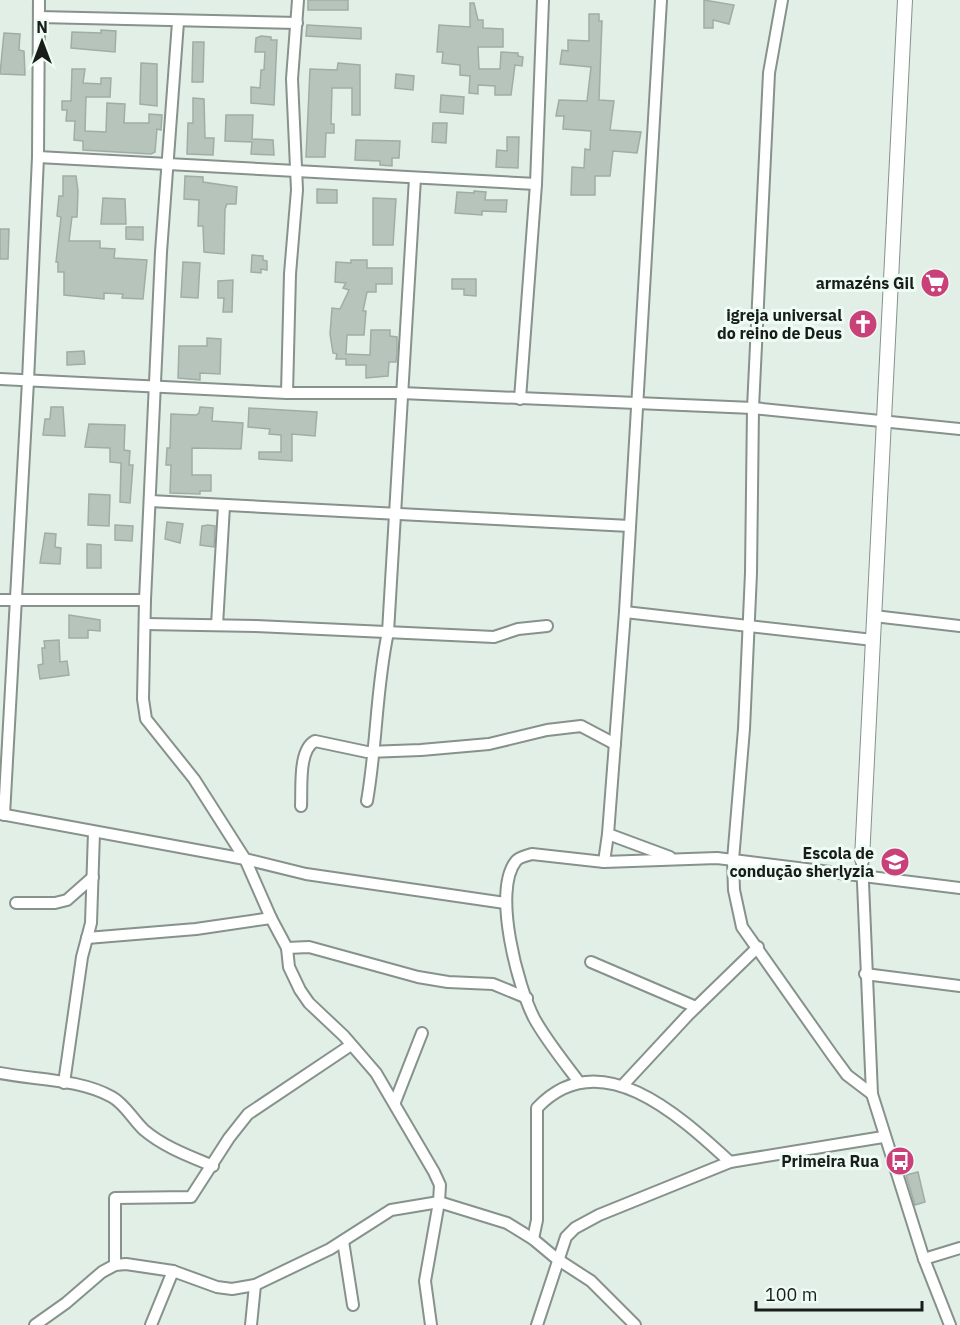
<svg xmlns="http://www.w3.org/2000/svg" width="960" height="1325" font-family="'IBM Plex Sans',sans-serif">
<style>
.building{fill:#b6c4bc;stroke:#a0ada5;stroke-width:1.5}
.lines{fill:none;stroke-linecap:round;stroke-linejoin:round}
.minor-casing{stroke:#86928b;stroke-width:14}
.tertiary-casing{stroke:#86928b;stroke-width:16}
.minor{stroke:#fff;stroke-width:10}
.tertiary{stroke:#fff;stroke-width:14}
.labels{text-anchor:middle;stroke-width:6;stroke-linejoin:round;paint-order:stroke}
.poi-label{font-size:16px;font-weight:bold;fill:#181d1a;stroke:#eefcf4;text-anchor:end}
</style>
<rect width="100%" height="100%" fill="#e1efe7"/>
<g class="building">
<rect x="308" y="0" width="40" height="10"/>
<path d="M704 0 734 5 729 24 713 20V28H704Z"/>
<path d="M470 3H474L478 20H483V28L503 29V47H478L479 69H500L501 52 518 53V56L523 57 522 66 515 65 511 95H495V86L478 85V94L469 93 470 76 460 75V65L442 63 443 52H437L439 25 470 27Z"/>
<path d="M589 14H599V21H602L599 100 614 101 610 130 641 132 637 153 613 151 610 176H595V195H571L572 167 584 168 585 149 590 150 591 131 563 129 564 116H556L559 100 587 101 591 67 560 64 562 50 568 51V40L589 41Z"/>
<path d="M307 25 361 28V39L306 36Z"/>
<path d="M101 30 116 31 115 52 71 48 72 32 101 33Z"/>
<path d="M4 33 20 34 19 50 24 51 25 75 0 74Z"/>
<path d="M261 36 271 37V40H277L274 105 251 103V87L260 88 261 70H264L265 52H255L256 38Z"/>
<path d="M193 42H204L203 82H192Z"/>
<path d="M141 63 157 64V106L140 104Z"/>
<path d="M338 63 360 65V115H352V88H332L331 124H334V133H326L325 157H306L310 69 337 70Z"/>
<path d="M72 69H85L83 83 101 84V78H111L110 97H86L85 131 106 132 107 103 125 104 124 123H149V114L162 115 161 130 157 129 155 152 151 154 83 150V141L74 140 75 121H66L67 110H62V101H71Z"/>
<path d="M396 74 414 76 413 90 395 88Z"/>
<path d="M441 95 464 97 463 114 440 112Z"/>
<path d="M193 98 204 99 205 138H214L213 155 187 154 188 123H193Z"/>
<path d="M226 115H253L252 139 273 140 274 155 251 154 252 142 225 141Z"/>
<path d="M433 123H447L446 143 432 142Z"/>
<path d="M507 137H519L518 168 496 167 497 150 507 151Z"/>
<path d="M356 140 400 141 399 158H392V166L380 165V161L355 160Z"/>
<path d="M63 176H76L78 191 77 217H72L69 241H100V248L115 249 114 258 147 260 143 299 122 298 123 294 104 293V299L64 295V272H58V262H56L61 217 57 216 59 196H63Z"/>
<path d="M185 176 203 177V182L237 187 236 204H227L225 209 224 254 204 252 203 226H198L199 200 184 199Z"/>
<path d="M317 189 337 190V203H317Z"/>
<path d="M474 191 486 192 485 200H507L506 212 482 211V215L455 213 457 192 474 193Z"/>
<path d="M103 198 125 199 126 224H101Z"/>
<path d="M373 198 396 199 393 245H373Z"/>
<path d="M126 227H143V240L126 239Z"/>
<path d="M0 229H9L8 259H0Z"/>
<path d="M252 255 263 256V260L267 261V270L261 269V273L251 272Z"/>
<path d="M351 260H367V268H392V284H376V292H367L363 311H366L364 335H347L346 354 370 355 371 330H390V336L397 337V352L396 362H389L388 376 366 378V365H346V359H336L337 354 333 353 330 334 332 308 340 309 349 290 343 288 346 283 335 282 336 262 351 263Z"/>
<path d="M183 262 200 263 198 298 181 297Z"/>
<path d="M452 279H476V296L464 295V289H452Z"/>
<path d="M233 280 232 312H223L224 298H218V281Z"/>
<path d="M207 338 221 339 220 374 200 373V380L178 378 179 346H207Z"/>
<path d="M84 351 85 364 67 365V352Z"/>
<path d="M51 407H63L65 436 43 435 45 419H50Z"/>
<path d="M200 407 213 408 212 421 243 423 241 449 192 448V475H211V491H200V494L170 493 171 465H166L167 448H170L171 414 196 415 199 413Z"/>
<path d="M249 408 317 412 315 436 292 434V461L259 459V452H281V435L269 434 270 429 248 427Z"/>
<path d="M89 424 125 425 124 450 130 451 129 465H133L130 503 120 502 121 463 110 462V448L85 447Z"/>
<path d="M89 494 110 495 109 526 88 525Z"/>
<path d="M167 522 183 524 180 543 165 539Z"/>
<path d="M115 525 133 526 132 541 115 540Z"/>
<path d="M208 525 215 526 214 547 200 545 202 526Z"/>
<path d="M45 533 56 534 55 547 61 548 60 564 40 563Z"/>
<path d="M87 544 101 545V568H87Z"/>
<path d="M69 615 100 620V631L88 630V638H69Z"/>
<path d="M59 640 60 662 67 661 69 675 40 679 38 665 43 664 42 648H45L44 641Z"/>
<path d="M918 1172 925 1202 915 1205 906 1175Z"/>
</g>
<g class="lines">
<g class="minor-casing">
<g id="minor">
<path d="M782 0 769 73 753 408 751 573 744 729 733 860 734 890 742 927 833 1056 847 1075 872 1094"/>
<path d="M39 17 297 23"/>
<path d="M178 22 161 252 145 600 143 699 146 719 194 779 245 859 271 918 287 948 289 967 300 990 309 1003 344 1036 376 1073 434 1172 440 1185 439 1202 425 1281 431 1325"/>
<path d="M38 157 536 184"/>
<path d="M0 379 287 393H401L753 408 960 429"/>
<path d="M287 393 290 274 297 190 292 79 298 0"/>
<path d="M520 399 536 184 543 0"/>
<path d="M150 501 630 526"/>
<path d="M0 600H145"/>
<path d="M625 612 873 640"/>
<path d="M874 616 960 626"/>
<path d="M145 624 256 626 494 637 518 629 547 626"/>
<path d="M217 625 224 506"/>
<path d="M367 801C377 744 376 688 388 632L415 178"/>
<path d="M301 806C302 788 298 750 315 741L367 752 421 750 489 744 547 730 581 726 615 744"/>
<path d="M0 814 245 859 306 874 505 903"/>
<path d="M4 815 28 381 38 157 39 0"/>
<path d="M608 834 670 857"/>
<path d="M862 859 872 1094 924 1259 950 1325"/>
<path d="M604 862 608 834 625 612 661 0"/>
<path d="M16 903H55L67 900 93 877"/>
<path d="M87 938 196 929 271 918"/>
<path d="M287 948 309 947 418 977 448 982 493 984 527 998"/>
<path d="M591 962 696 1007"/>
<path d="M865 974 960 986"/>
<path d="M0 1073C36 1080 80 1079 112 1097 125 1104 133 1120 144 1130 164 1147 189 1156 213 1166"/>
<path d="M579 1082C564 1062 546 1040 534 1018 518 987 492 891 516 861 519 857 526 856 532 854L604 862 717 858 960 888"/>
<path d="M64 1083 82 957 91 923 94 832"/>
<path d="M623 1085 688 1015 758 947"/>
<path d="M395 1102 422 1033"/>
<path d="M533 1239 537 1220V1108C600 1041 681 1117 730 1162"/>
<path d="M343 1241 353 1305"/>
<path d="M924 1259 960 1248"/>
<path d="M115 1265V1198L191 1197 229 1138 248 1114 351 1045"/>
<path d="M35 1325 66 1303 102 1272 115 1265 126 1264 173 1271 217 1287 232 1289 255 1285 330 1249 391 1210 439 1202 507 1223 533 1239 557 1259 591 1281 635 1325"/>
<path d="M151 1325 173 1271"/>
<path d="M251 1325 255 1285"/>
<path d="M537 1325 566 1237 575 1228 599 1215 730 1162 883 1137"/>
</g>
</g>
<g class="tertiary-casing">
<path id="tertiary" d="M862 859 905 0"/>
</g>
<use href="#minor" class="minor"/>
<use href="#tertiary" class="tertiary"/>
</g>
<defs>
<g id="supermarket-disc" transform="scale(1.5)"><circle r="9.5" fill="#ca4078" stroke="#eefcf4"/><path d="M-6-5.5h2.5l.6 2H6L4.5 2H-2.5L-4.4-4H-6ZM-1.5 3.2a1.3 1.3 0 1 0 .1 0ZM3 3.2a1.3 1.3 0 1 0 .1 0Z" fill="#fff"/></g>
<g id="church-disc" transform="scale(1.5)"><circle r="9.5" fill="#ca4078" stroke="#eefcf4"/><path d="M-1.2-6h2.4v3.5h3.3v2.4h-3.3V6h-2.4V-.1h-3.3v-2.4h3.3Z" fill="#fff"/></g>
<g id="school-disc" transform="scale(1.5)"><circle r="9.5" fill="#ca4078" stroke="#eefcf4"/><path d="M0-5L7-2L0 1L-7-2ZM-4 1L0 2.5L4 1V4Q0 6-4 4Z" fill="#fff"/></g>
<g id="bus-disc" transform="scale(1.5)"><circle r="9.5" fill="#ca4078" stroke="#eefcf4"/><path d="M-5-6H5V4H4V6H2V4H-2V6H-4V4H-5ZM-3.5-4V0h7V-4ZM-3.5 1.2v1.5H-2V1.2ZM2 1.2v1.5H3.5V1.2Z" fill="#fff"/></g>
</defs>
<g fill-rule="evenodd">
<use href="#supermarket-disc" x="935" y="283"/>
<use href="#church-disc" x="863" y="324"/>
<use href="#school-disc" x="895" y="862"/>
<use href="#bus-disc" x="900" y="1161"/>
</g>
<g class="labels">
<g class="poi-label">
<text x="914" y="289">armazéns Gil</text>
<text x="842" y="321">igreja universal<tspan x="842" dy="18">do reino de Deus</tspan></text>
<text x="874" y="859">Escola de<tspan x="874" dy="18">condução sherlyzia</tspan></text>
<text x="879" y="1167">Primeira Rua</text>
</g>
</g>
<g transform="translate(42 42)" stroke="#eefcf4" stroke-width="4.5" paint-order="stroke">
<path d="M0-4.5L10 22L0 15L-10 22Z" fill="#181d1a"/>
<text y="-9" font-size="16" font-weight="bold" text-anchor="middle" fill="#181d1a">N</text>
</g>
<path d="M756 1301v9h166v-9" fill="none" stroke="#181d1a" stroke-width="3"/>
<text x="765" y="1301" font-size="18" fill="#181d1a" stroke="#eefcf4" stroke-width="4.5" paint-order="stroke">100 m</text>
</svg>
